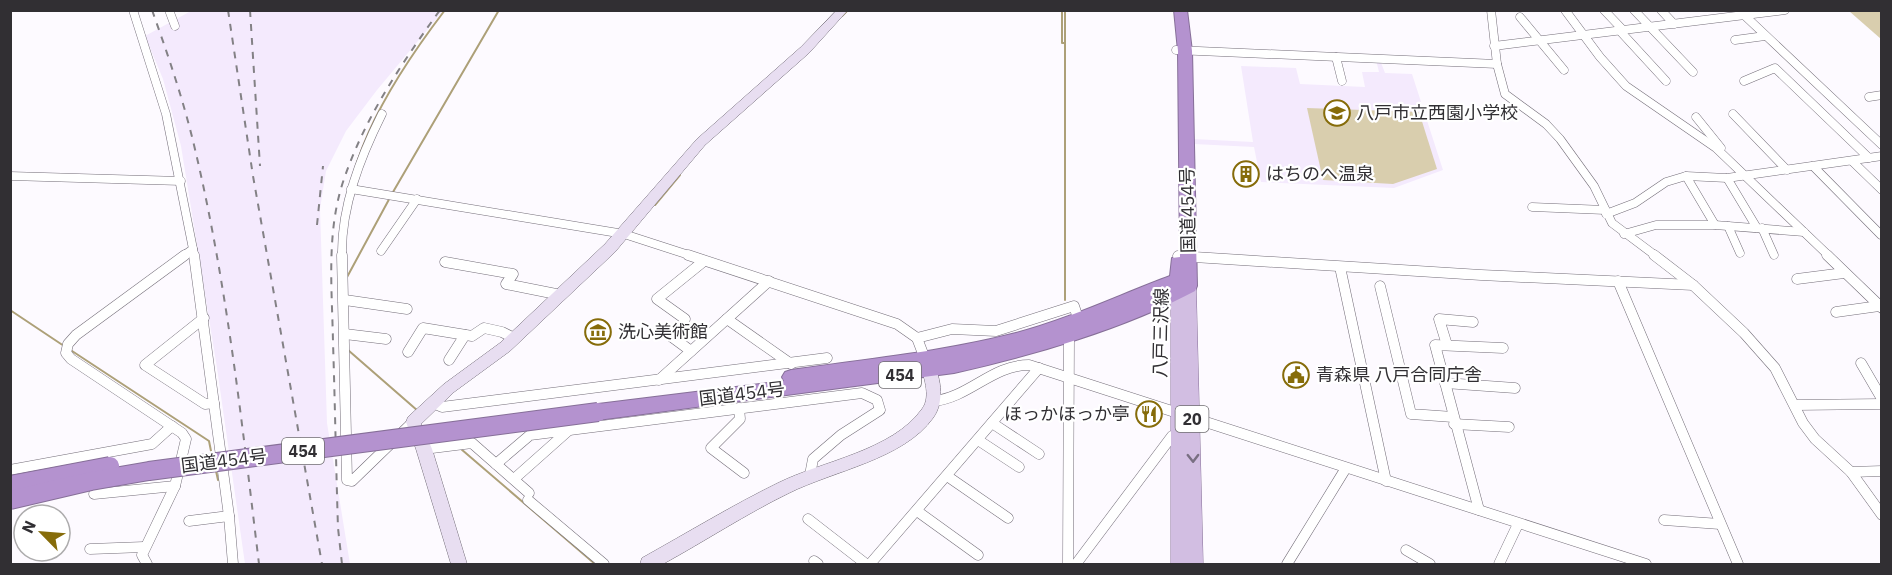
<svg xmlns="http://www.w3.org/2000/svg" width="1892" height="575" font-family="'IBM Plex Sans','Noto Sans JP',sans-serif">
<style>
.built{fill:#f4eafd}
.green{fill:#d9ceae}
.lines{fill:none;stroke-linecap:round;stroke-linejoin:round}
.stream{stroke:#ada078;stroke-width:2}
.street-far1-casing{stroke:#746e79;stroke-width:9}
.street-casing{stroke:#746e79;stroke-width:11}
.secondary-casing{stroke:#746e79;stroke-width:1}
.primary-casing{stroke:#866f98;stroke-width:1}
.highway-casing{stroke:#866f98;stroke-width:2}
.street-far1{stroke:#fff;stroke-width:8}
.street{stroke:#fff;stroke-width:10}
.secondary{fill:#e8def1;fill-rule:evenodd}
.primary{fill:#d2bee2;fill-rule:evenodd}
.highway{fill:#b492cf;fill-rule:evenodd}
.rail{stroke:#838185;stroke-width:2;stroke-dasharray:7 7;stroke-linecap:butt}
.highway-bridge-casing{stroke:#866f98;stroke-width:20;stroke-linecap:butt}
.highway-bridge{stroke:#b492cf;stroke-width:18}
.oneway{stroke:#796f82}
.labels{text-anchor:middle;stroke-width:4.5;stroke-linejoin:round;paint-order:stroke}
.shield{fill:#fff;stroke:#6f6d70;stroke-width:1.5}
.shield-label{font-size:16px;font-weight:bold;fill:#312f33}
.poi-label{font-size:18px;fill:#312f33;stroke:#fff;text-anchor:start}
.street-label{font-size:18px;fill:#312f33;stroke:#fff}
</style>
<rect width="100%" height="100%" fill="#fdfaff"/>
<g class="built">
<path d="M191 11H443L377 90 346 131 326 171 320 209 327 423 350 564H245L217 368 181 146 163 79 145 36Z"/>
<path d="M1376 60H1380L1385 73 1412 74 1443 170 1394 188 1261 182 1254 147 1194 144 1193 139 1253 142 1241 66 1296 68 1300 84 1365 87 1362 72H1379Z"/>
</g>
<g class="green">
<path d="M1849 11H1881V39Z"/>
<path d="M1307 108 1419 112 1437 169 1393 184 1323 180Z"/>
</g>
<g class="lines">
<g class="stream">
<path d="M1062 10V43H1065"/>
<path d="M1065 10V300"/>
<path d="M842 16 848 10"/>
<path d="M655 205 680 175"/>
<path d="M338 273C341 165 381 94 445 10"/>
<path d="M346 279 393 192 499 10"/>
<path d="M10 310 64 346"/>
<path d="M69 349 209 441 212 456"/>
<path d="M348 350 418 411"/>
<path d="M461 449 595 564"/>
<path d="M216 471 218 480"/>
</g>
<g class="street-far1-casing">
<g id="street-far1">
<path d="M133 10 166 114 193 249 183 256"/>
<path d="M169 10 175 26"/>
<path d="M1491 10 1497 64 1505 94 1546 124 1560 139 1594 186 1612 223 1656 256"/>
<path d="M1565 10 1600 57 1626 86 1716 148 1829 256"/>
<path d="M1604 10 1623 30"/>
<path d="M1634 10 1693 72"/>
<path d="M1661 10 1674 24"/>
<path d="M1743 14 1882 145"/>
<path d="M1520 17 1564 70"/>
<path d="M1620 31 1666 81"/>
<path d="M1735 40 1765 36"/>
<path d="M1494 46 1785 10"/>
<path d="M1176 50 1497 64"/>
<path d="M1336 57 1342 81"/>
<path d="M1744 81 1775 68 1869 158"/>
<path d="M1869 97 1882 95"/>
<path d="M1733 114 1787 170"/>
<path d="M1696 117 1721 148"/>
<path d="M1852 161 1882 190"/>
<path d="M1813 166 1881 235"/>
<path d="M10 176 181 181"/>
<path d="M1686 176 1715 225"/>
<path d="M1727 178 1757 228"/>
<path d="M351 189 624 234 692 256"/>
<path d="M1532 207 1605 210"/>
<path d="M1606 214 1635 203 1666 182 1686 176 1727 178 1882 156"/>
<path d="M1728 226 1740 253"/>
<path d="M1762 228 1774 255"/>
<path d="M1624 234 1656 225H1715L1804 232"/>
<path d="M193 249 194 256"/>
<path d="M381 251 417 199"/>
<path d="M342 256C341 207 360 158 382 114"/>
<path d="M1178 256H1185"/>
</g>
</g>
<g class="street-casing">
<g id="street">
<path d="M194 255 229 516 233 564"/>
<path d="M342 255 347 480 352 481 413 422"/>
<path d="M688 255 897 324 917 338 925 359"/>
<path d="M1654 255 1693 285 1744 333 1775 368 1803 423 1815 439 1851 472 1882 515"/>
<path d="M1827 255 1882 308"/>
<path d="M1178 256 1481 275 1693 285"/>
<path d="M445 262 513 274 506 284 561 295"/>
<path d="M1340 267 1386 481"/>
<path d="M1797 279 1844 273"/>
<path d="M1618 281 1738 564"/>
<path d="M1380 286 1411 414 1453 417"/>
<path d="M345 300 407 309"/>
<path d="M1836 312 1879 306"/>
<path d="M204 318 145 365 205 404 214 403"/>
<path d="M685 319 657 299 704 261"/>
<path d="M727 319 791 364"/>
<path d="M661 329 691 351"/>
<path d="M345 334 386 339"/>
<path d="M917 338 952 329 996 331 1074 306 1078 318"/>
<path d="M1447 345 1439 319 1473 322"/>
<path d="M408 352 423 328 472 336 484 328 502 332 514 338"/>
<path d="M449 360 465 335"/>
<path d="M1861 363 1882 399"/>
<path d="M659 380 769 281"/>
<path d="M1445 383 1515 388"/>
<path d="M934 401C970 397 992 365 1029 365L1646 564"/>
<path d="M433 403 442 407 827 358"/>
<path d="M1795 405 1882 404"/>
<path d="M739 408 740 419 711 448 744 473"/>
<path d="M992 423 1039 454"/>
<path d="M1454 424 1509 427"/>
<path d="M978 440 1019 467"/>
<path d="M424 449 472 443 529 493"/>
<path d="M496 464 530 435 862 393 877 400 880 410 841 435 813 459 810 475"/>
<path d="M10 470 152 444 172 426"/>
<path d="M1851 472 1882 471"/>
<path d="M947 476 1008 518"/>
<path d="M514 479 568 431"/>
<path d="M94 494 175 486"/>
<path d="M528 500 604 564"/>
<path d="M1479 510 1435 345 1503 348"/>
<path d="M917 511 978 555"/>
<path d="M808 519 866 564"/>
<path d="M1664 520 1720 524"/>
<path d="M189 521 229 516"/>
<path d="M90 549 144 547"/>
<path d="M1406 550 1430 564"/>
<path d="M814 561 818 564"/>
<path d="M147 564 142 555 175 486 186 439 182 433 71 359 66 353 68 344 76 335 185 255"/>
<path d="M870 564 1039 368"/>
<path d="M1068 564 1069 335"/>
<path d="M1076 564 1172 436 1180 435"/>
<path d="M1287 564 1346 468"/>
<path d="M1499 564 1518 524"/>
</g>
</g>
<g class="secondary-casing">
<g id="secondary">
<path d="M837 10H848L809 53 705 145 615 252 510 351 454 392 421 424 432 449 467 564H451L416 449 406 422 408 417 444 384 500 343 605 244 697 139 801 47Z"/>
<path d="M926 355 931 357C940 375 946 400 933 418 904 459 833 471 789 493 746 514 705 541 663 564H640L642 558C687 533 731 506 778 483 822 461 892 451 922 409 932 396 923 375 919 361L921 357Z"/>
</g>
</g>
<g class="primary-casing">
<path id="primary" d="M1178 274 1194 282 1196 286 1203 564H1171V280L1173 276Z"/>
</g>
<g class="highway-casing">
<path id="highway" d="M1174 10H1187L1192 51 1197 286 1195 291C1126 328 1031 356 954 373L598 420 592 418 589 412 592 406 598 404 784 381 782 377 785 372 791 370C866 359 942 352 1016 333 1069 319 1119 295 1170 276L1172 258 1180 257 1178 51Z"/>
</g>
<use href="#street-far1" class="street-far1"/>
<use href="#street" class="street"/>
<use href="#secondary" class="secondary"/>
<use href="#primary" class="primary"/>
<use href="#highway" class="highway"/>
<g class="rail">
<path d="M152 10C168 55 183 99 194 145 227 283 242 424 259 564"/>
<path d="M228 10 253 176 322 564"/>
<path d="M250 10 260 166"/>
<path d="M317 225 323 166"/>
<path d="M342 564 338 528C336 466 335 404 333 342 332 288 326 231 344 179 365 117 402 63 440 10"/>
</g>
<g class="highway-bridge-casing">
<g id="highway-bridge">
<path d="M10 485 110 466"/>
<path d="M10 500 91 481 149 471 598 412"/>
</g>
</g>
<use href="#highway-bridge" class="highway-bridge"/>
</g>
<defs><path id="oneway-chevron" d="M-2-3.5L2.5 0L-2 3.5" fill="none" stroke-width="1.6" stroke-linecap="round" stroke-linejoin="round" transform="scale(1.5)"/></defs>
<use class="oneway" href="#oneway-chevron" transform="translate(1193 458) rotate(89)"/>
<defs>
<g id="school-ring" transform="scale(1.35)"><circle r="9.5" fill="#fff" stroke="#866c0a" stroke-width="1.5"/><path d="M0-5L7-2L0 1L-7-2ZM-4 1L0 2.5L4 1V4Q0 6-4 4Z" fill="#866c0a"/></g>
<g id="building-ring" transform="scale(1.35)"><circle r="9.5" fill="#fff" stroke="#866c0a" stroke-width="1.5"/><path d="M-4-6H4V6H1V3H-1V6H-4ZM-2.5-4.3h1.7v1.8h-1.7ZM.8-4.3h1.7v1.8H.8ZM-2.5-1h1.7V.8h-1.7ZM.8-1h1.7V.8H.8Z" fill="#866c0a"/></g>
<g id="museum-ring" transform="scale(1.35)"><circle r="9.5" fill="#fff" stroke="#866c0a" stroke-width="1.5"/><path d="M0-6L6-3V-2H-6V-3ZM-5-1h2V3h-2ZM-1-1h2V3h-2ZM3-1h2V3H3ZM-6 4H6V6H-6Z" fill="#866c0a"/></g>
<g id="civic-ring" transform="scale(1.35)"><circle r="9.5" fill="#fff" stroke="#866c0a" stroke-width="1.5"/><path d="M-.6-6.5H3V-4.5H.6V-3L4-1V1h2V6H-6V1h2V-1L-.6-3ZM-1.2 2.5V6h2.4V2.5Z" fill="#866c0a"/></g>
<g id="restaurant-ring" transform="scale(1.35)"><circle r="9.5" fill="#fff" stroke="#866c0a" stroke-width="1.5"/><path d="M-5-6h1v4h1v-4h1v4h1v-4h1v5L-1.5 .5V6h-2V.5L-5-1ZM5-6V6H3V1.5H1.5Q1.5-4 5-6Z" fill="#866c0a"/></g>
</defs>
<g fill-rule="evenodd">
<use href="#school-ring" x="1337" y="113"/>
<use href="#building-ring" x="1246" y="174"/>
<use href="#museum-ring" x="598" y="332"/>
<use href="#civic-ring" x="1296" y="375"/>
<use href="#restaurant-ring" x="1149" y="414"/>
</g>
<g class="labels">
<g class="shield">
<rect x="879" y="362" width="42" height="26" rx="4.5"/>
<rect x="1175.5" y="406" width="33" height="26" rx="4.5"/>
<rect x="282" y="438" width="42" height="26" rx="4.5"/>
</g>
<g class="shield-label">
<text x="900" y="381">454</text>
<text x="1192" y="425">20</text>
<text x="303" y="457">454</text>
</g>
<g class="poi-label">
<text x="1356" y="119">八戸市立西園小学校</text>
<text x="1266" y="180">はちのへ温泉</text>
<text x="618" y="338">洗心美術館</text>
<text x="1316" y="381">青森県 八戸合同庁舎</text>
<text x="1130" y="420" text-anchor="end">ほっかほっか亭</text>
</g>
<g class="street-label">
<text transform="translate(1188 210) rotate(-91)" y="6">国道454号</text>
<text transform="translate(1161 333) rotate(-89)" y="6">八戸三沢線</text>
<text transform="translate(742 394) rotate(-7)" y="6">国道454号</text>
<text transform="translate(224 461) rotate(-7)" y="6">国道454号</text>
</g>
</g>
<rect width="1892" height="575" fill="none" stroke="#312f33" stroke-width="24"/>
<g transform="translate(42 533) rotate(295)"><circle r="28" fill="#ffffff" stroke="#adacad" stroke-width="1.5"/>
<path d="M0-4.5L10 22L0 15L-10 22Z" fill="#866c0a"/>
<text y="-9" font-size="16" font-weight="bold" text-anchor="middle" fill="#312f33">N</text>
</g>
</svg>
